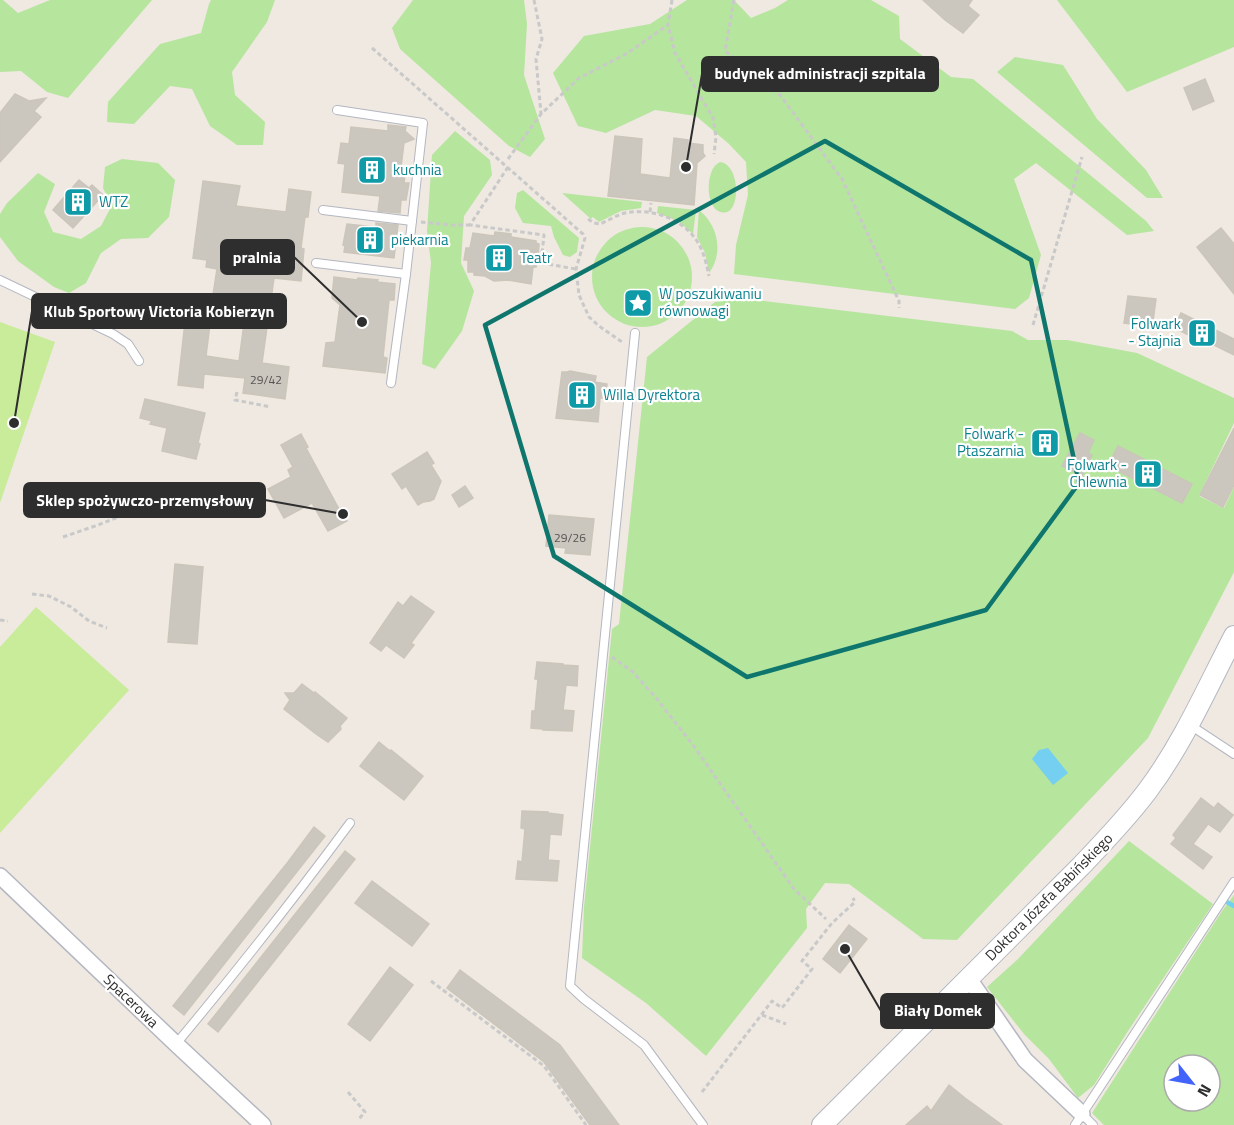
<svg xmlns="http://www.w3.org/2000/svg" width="1234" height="1125" font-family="'Titillium Web',sans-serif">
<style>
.green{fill:#b6e59e;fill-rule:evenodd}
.pitch{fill:#c9ec9a}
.water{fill:#75cff0}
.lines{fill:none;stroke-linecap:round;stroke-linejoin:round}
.stream{stroke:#75cff0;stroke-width:4.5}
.building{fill:#cbc7bf;stroke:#cbc5ba;stroke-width:1.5}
.service-casing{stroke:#b4b7c1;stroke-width:10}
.minor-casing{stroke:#b4b7c1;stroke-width:18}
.tertiary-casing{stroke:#b4b7c1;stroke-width:22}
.path{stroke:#c9c9c9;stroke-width:3;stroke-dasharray:4.5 3;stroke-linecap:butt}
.service{stroke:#fff;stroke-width:8}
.minor{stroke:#fff;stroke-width:15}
.tertiary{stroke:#fff;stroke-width:20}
.marked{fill:none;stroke:#0f766e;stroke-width:4.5;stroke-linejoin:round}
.labels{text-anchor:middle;stroke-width:4.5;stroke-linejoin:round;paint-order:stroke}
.number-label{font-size:12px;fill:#555452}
.culture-label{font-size:15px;fill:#0d838f;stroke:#fff;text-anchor:start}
.street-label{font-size:15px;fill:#2e2e2e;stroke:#fff}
.leader{fill:none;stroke:#2e2e2e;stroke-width:2}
.callout-dot{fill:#2e2e2e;stroke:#fff;stroke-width:2}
.callout{fill:#2e2e2e;stroke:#2e2e2e;stroke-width:2}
.callout-label{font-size:16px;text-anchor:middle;font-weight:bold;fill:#fff}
</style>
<rect width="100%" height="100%" fill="#efe9e1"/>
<g class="green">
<path d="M0 0H3L18 13 50 0H152L68 98 47 92 21 71 0 72Z"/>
<path d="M211 0H275L267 22 232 72 235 95 265 122 263 145H237L210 126 192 89 170 86 134 124 107 122 108 102 160 44 201 33 209 4Z"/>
<path d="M413 0H524L527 24 524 75 545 139 530 157 509 146 400 49 392 28Z"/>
<path d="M687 0H734L751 18 775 8 788 0H871L899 16 900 39 951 77 973 79 1146 221 1154 231 1127 235 1036 163 1014 179 1041 255 1029 298 1015 309 734 274 736 245 748 195 746 162 729 144 696 116 655 110 606 133 578 126 553 73 584 36 650 24Z"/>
<path d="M1057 0H1234V47L1127 92Z"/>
<path d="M1015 57 1063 65 1097 119 1146 170 1163 198H1147L997 72Z"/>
<path d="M455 131 490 160 492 175 464 216 461 263 474 291 462 331 435 369 422 364 431 263 427 231 432 155Z"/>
<path d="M122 159 158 163 175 180 169 217 148 238 121 239 101 253 86 283 69 293 54 287 18 261 0 237V214L7 203 38 173 55 184 44 212 53 232 81 239 101 226 112 205 103 188 105 167Z"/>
<path d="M720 162C739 164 741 207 727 212 705 218 703 169 720 162Z"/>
<path d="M523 190 579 238 577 252 570 257 563 255 554 237 551 226 523 223 515 208 517 193Z"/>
<path d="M562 193 642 202 641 208 621 211 599 222 593 217 591 219Z"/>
<path d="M658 206 696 210 693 234 678 221 657 213Z"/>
<path d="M699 210C718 225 724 253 709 273L705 253 697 237Z"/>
<circle cx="642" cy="277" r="50"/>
<path d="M739 298 1012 331 1028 340H1067L1137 353 1234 398V423L1199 496 1224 508 1234 487V572L1148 738 957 940 923 939 849 884 825 883 806 909 807 928 706 1056 646 1003 582 958 584 907 612 629 619 624 647 357 715 302Z"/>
<path d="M1129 841 1213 904 1128 1031 1094 1085 1078 1098 1049 1059 1024 1034 987 987 1018 959Z"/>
<path d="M1234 895V1125H1104L1092 1113 1222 911ZM1174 1065H1210V1101H1174Z"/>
</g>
<g class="pitch">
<path d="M0 322 55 342 0 503Z"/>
<path d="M36 607 129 690 0 833V647Z"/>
</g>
<path class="water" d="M1048 748 1068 773 1053 785 1032 759 1039 750Z"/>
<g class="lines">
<path class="stream" d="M1225 901 1234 906"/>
</g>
<g class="building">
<path d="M923 0H972L968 6 979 15 963 33 945 20Z"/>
<path d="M1205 79 1214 101 1193 110 1184 88Z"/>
<path d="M15 94 29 101 46 98 34 111 41 117 0 162V113Z"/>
<path d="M388 125 406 127 405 131 414 139 404 143 400 175 405 176 404 183H409L406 200H401L400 213 378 211 380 196 342 192 345 164 338 163 341 143 349 144 351 127 388 131Z"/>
<path d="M615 136 642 139 640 174 670 178 674 138 688 140V143L703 145V153L705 156 697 163 694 205 608 196Z"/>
<path d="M79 180 89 188 92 185 103 195 73 228 53 210Z"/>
<path d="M203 181 240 186 236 206 286 212 289 189 311 192 308 217H305L301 248 304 249 301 281 274 278 262 363 289 367 285 399 243 393 245 378 204 374 203 388 178 385 186 313 211 316 206 356 239 361 247 301 213 295 217 269 206 267 207 260 193 258Z"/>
<path d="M376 223 398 225 394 258 344 252 345 246 343 245 347 224 376 227Z"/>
<path d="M1221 228 1234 244V294L1197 247Z"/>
<path d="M495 232 511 234V237L536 241V243L539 244 538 258 536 267H533L531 284 508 280 494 281 485 276 474 275V272H468V260H464L466 248H470L473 233 494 236Z"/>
<path d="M334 277 357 280 358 278 378 280 377 282 395 284 394 300H389L383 357 387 358 385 373 323 366 326 343 335 342 340 305 332 298Z"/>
<path d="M1128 296 1156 299 1153 321 1147 326 1124 323Z"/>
<path d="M1181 313 1234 339V355L1204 340 1203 342 1174 328Z"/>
<path d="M570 371 596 376 595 382 607 384 605 398H600L598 422 556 418 562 372H567Z"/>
<path d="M145 399 205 413 198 443 200 444 196 459 162 451 167 428 150 424 152 421 140 418Z"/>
<path d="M1234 428V485L1223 507 1200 495Z"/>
<path d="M1080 433 1094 440 1088 453 1092 455 1082 476 1062 466Z"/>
<path d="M301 434 308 447 306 448 339 509 341 508 347 521 328 531 312 503 284 518 268 489 291 477 288 470 293 467 281 445Z"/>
<path d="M1118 446 1192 484 1182 503 1108 466Z"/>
<path d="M427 452 434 463 431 465 441 481 434 499 430 501 423 502 418 505 406 486 402 489 392 474Z"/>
<path d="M465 486 473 498 459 507 452 495Z"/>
<path d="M549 515 594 519 590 555 565 553 566 548 546 546Z"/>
<path d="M175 564 203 567 197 644 168 642Z"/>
<path d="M411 596 434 612 411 643 414 645 404 658 386 645 381 651 370 643 398 602 403 606Z"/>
<path d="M537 662 563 664V665L578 666 577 686 566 685 563 710 574 711 572 731 543 730V729L531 728 532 711H535L538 679H535Z"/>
<path d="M302 684 314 693 315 692 347 718 340 726 341 729 328 742 316 734 284 709 290 700 285 693H294Z"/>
<path d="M379 742 390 751 391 750 423 776 404 800 360 766Z"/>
<path d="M1201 798 1214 808 1218 803 1233 815 1220 832 1208 824 1193 844 1212 857 1203 869 1171 844 1176 838 1173 835Z"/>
<path d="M522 811 548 812V813L563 815 561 835 550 834 548 860 559 861 557 881 516 879 518 861 522 862 525 829 521 828Z"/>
<path d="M314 827 325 836 184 1015 173 1006 288 862Z"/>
<path d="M345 851 355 859 218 1032 208 1024Z"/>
<path d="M372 881 429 924 412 946 355 903Z"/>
<path d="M849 925 867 939 840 973 823 959Z"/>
<path d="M390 967 413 985 370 1041 348 1024Z"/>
<path d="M460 970 560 1045 619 1125H590L544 1062 447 988Z"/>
<path d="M949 1085 965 1098 1002 1125H906L927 1106 931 1111Z"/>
</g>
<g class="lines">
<g class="service-casing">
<g id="service">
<path d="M337 110 423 123 406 274 391 383"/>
<path d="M323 210 412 221"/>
<path d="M316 263 406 274"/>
<path d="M0 280 113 334 128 344 139 361"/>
<path d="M635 333 570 986 584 999 644 1045 703 1125"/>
<path d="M1190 725 1234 754"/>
<path d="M176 1044C236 972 294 899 350 823"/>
<path d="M1082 1114 1093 1125"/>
<path d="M1075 1125 1234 882"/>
</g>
</g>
<g class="minor-casing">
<g id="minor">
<path d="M0 876 176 1044 263 1125"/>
<path d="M966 979 974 986 1025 1060 1082 1114"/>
</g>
</g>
<g class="tertiary-casing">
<path id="tertiary" d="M822 1125 1081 866C1104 842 1128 817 1148 790 1183 743 1207 688 1234 636"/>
</g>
<g class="path">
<path d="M534 0 542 39 536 59 541 114"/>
<path d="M672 0 668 25 675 53 713 118 716 137 714 154"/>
<path d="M734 0 725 51 780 95 842 179 899 301V308"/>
<path d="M372 48 583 234 585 238 576 269 579 295 589 317 599 326 622 342"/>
<path d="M508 159 541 114 579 78 626 54 668 25"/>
<path d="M508 167 470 225 544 235 541 263 576 269"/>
<path d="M650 212 651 203"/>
<path d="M588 219 594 223 600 224C607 221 614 217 621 214 646 207 678 216 694 237 703 248 706 262 709 276"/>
<path d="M421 222 451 225H470"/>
<path d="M1033 325 1082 157"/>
<path d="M237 392 235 400 271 407"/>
<path d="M63 537 98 525 128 513 166 491 186 484H215"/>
<path d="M32 594 49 596 71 607 89 621 107 628"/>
<path d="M0 620 8 621"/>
<path d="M612 657 633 672 656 698 693 745 794 889 826 919"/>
<path d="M431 981 544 1066 586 1125"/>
<path d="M762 1015 786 1024"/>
<path d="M348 1092 365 1112 358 1120"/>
<path d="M702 1092 772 1001 782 1008 812 969 802 961 832 923 855 902 853 898"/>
</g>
<use href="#service" class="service"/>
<use href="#minor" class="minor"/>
<use href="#tertiary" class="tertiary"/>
</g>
<path class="marked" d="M825 141 1031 260 1079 483 986 610 747 677 554 556 485 325Z"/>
<defs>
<g id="building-square" transform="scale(1.5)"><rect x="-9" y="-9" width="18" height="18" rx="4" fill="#0f9aa8" stroke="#fff"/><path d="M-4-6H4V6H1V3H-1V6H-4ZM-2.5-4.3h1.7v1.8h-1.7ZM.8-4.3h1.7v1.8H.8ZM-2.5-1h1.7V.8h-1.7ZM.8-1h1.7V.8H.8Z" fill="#fff"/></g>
<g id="sight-square" transform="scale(1.5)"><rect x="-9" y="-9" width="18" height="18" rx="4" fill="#0f9aa8" stroke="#fff"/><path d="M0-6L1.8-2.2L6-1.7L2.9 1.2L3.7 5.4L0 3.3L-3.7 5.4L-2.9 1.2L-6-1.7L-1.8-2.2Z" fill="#fff"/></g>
</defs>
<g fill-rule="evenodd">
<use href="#building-square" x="372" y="170"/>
<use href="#building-square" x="78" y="202"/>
<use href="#building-square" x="370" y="240"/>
<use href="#building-square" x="499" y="258"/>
<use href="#sight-square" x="638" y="303"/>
<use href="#building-square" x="1202" y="333"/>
<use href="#building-square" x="582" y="395"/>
<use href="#building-square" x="1045" y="443"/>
<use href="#building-square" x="1148" y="474"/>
</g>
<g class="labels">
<g class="number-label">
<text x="266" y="384">29/42</text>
<text x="570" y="542">29/26</text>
</g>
<g class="culture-label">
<text x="393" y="175">kuchnia</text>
<text x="99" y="207">WTZ</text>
<text x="391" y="245">piekarnia</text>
<text x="520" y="263">Teatr</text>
<text x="659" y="299">W poszukiwaniu<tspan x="659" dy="17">równowagi</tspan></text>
<text x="1181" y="329" text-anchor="end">Folwark<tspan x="1181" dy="17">- Stajnia</tspan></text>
<text x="603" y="400">Willa Dyrektora</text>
<text x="1024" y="439" text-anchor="end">Folwark -<tspan x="1024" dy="17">Ptaszarnia</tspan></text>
<text x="1127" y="470" text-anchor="end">Folwark -<tspan x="1127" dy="17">Chlewnia</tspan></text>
</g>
<g class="street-label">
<text transform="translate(1049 897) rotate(-45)" y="5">Doktora Józefa Babińskiego</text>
<text transform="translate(131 1001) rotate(44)" y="5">Spacerowa</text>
</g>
</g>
<path class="leader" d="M686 167L702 74M362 322L294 257M14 423L32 311M343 514L265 500M845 949L881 1011"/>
<g class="callout-dot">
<circle cx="686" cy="167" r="6"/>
<circle cx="362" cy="322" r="6"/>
<circle cx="14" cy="423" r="6"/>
<circle cx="343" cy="514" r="6"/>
<circle cx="845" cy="949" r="6"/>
</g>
<g class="callout">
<rect x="702" y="57" width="236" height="34" rx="6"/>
<rect x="221" y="240" width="73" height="34" rx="6"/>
<rect x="32" y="294" width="254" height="34" rx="6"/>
<rect x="24" y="483" width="241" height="34" rx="6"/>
<rect x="881" y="994" width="113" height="34" rx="6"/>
</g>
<g class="callout-label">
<text x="820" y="79">budynek administracji szpitala</text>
<text x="257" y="263">pralnia</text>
<text x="159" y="317">Klub Sportowy Victoria Kobierzyn</text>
<text x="145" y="506">Sklep spożywczo-przemysłowy</text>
<text x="938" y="1016">Biały Domek</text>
</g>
<g transform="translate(1192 1083) rotate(121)"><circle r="28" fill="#ffffff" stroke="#ababab" stroke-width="1.5"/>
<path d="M0-4.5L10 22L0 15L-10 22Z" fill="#4264fb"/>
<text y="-9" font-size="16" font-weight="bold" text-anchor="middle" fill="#2e2e2e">N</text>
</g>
</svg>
